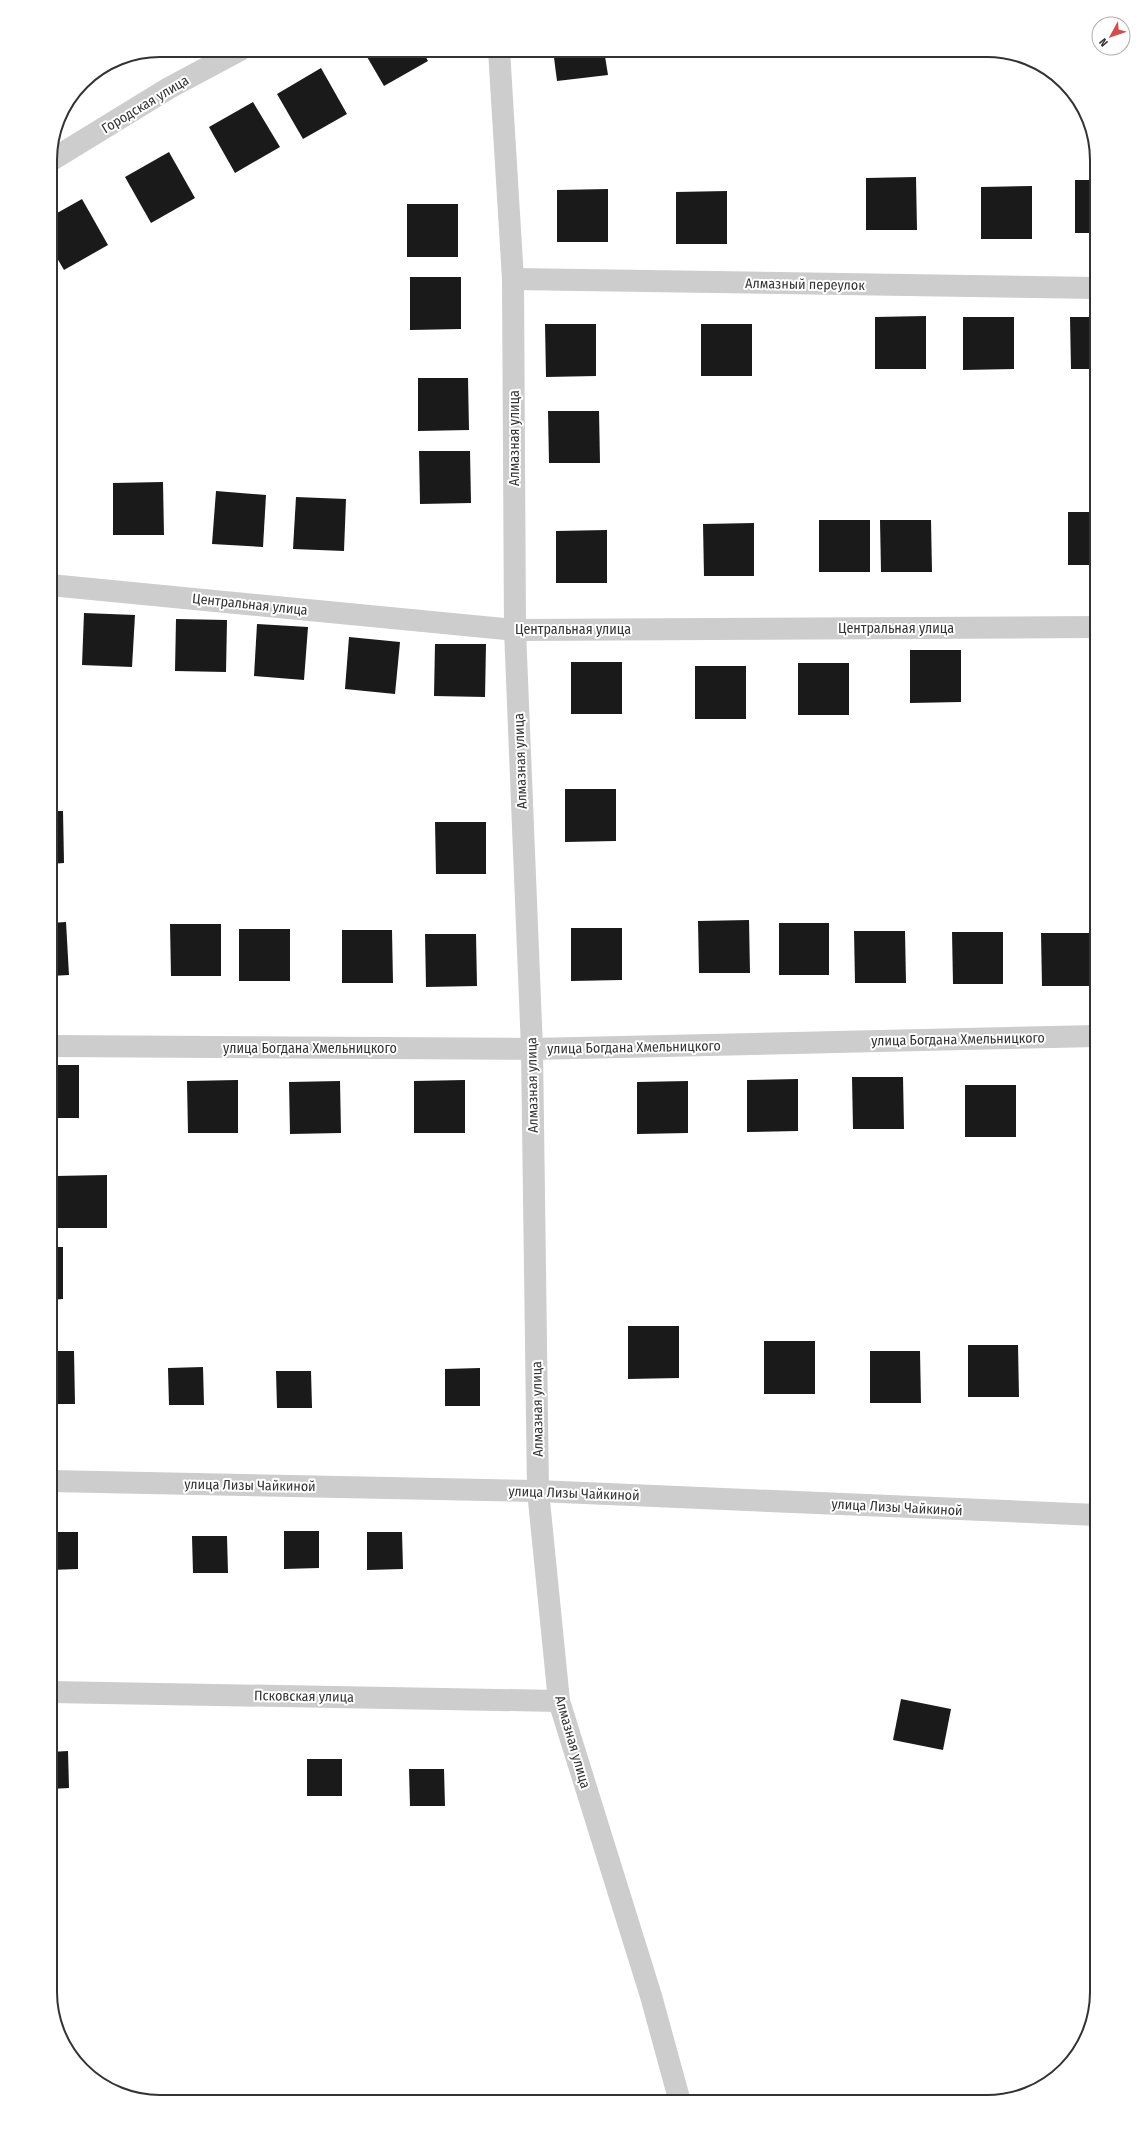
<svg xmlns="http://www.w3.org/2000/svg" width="1147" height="2152" font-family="'Fira Sans Condensed',sans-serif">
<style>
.building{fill:#1a1a1a}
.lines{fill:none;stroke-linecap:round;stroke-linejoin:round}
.street{stroke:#cdcdcd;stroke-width:22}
.labels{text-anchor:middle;stroke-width:4;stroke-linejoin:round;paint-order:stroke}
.street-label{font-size:14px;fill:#333;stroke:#fff}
.rim{fill:none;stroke:#333;stroke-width:2}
</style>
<rect width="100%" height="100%" fill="#fff"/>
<g class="building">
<path d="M363 50H422L428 61 384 86Z"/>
<path d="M553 50H604L608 75 557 81Z"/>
<path d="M130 56 87 81 86 80 118 58Z"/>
<path d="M321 68 347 114 303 139 277 94Z"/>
<path d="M253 102 280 147 235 173 209 127Z"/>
<path d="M169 152 195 198 151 223 125 177Z"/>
<path d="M916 177 917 230H866V178Z"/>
<rect x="1075" y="180" width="22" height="53"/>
<path d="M1032 186V239H981V187Z"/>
<path d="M608 189V242H557V190Z"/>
<path d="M727 191V244H676V192Z"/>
<path d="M82 199 108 245 64 270 50 246V217Z"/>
<rect x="407" y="204" width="51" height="53"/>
<path d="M410 277H461V329L410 330Z"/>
<path d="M926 316V369H875V317Z"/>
<path d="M963 317H1014V369L963 370Z"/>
<path d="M1070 317H1097V369H1071Z"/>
<path d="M545 324H596V376L546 377Z"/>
<rect x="701" y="324" width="51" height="52"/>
<path d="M418 378H468L469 430 418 431Z"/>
<path d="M548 411H599L600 463H549Z"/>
<path d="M419 451H470L471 503 420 504Z"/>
<path d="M163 482 164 535H113V483Z"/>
<path d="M216 491 266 495 263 547 212 544Z"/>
<path d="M296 497 346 499 344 551 293 549Z"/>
<rect x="1068" y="512" width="29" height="53"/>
<rect x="819" y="520" width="51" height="52"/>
<path d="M880 520H931L932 572H881Z"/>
<path d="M754 523V576H704L703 524Z"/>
<path d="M607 530V583H556V531Z"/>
<path d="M84 613 135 615 132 667 82 665Z"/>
<path d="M176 619 227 620 226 672 175 671Z"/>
<path d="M257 624 308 627 304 680 254 676Z"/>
<path d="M349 637 400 642 395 694 345 689Z"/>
<path d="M435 644H486L485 697 434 696Z"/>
<path d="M910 650H961V702L910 703Z"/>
<rect x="571" y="662" width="51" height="52"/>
<rect x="798" y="663" width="51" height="52"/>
<rect x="695" y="666" width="51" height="53"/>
<rect x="50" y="721" width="8" height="52"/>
<path d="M565 789H616V841L565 842Z"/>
<path d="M50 811H63L64 863 50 864Z"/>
<path d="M435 822H486V874H436Z"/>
<path d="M749 920 750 973H699L698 921Z"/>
<path d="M66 922 69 975 50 976V923Z"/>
<rect x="779" y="923" width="50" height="52"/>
<path d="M170 924H221V976H171Z"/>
<path d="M571 928H622V980L571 981Z"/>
<rect x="239" y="929" width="51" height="52"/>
<path d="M342 930H392L393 983H342Z"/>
<path d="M854 931H905L906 983H855Z"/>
<path d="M952 932H1003V984H953Z"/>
<path d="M1041 933H1092V986H1042Z"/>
<path d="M425 934H476L477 986 426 987Z"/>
<rect x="50" y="1065" width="29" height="53"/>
<path d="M852 1077H903L904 1129H853Z"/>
<path d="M798 1079V1131L747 1132V1080Z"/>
<path d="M238 1080V1133H188L187 1081Z"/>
<path d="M465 1080V1133H414V1081Z"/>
<path d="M340 1081 341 1133 290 1134 289 1082Z"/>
<path d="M688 1081V1133L637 1134V1082Z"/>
<rect x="965" y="1085" width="51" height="52"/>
<path d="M107 1175V1228H56V1176Z"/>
<path d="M50 1247H63V1299L50 1300Z"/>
<path d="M628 1326H679V1378L628 1379Z"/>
<rect x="764" y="1341" width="51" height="53"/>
<path d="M968 1345H1018L1019 1397H968Z"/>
<path d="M50 1351H74L75 1404H50Z"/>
<path d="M870 1351H920L921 1403H870Z"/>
<path d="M203 1367 204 1405H169L168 1368Z"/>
<path d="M480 1368V1406H445V1369Z"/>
<path d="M276 1371H311L312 1408H277Z"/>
<path d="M284 1531H319V1568L284 1569Z"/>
<path d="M50 1532H78V1569L50 1570Z"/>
<path d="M367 1532H402L403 1569 367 1570Z"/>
<path d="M192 1536H227L228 1573H193Z"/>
<path d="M901 1699 951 1709 943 1750 893 1740Z"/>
<path d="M68 1751 69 1788 50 1789V1752Z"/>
<rect x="307" y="1759" width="35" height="37"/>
<path d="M409 1769H444L445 1806H410Z"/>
</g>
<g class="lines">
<g class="street">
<path d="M499 50 513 279 515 630 532 1049 538 1491 559 1701 651 1996 680 2102"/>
<path d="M50 161 169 88 240 50"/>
<path d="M513 279 1097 288"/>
<path d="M50 585 515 630 1097 627"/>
<path d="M50 1046 532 1049 1097 1036"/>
<path d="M50 1481 538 1491 1097 1515"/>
<path d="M50 1692 559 1701"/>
</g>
</g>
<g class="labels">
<g class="street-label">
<text transform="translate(145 104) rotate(-31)" y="5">Городская улица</text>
<text transform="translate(805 284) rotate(1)" y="5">Алмазный переулок</text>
<text transform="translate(514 438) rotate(-90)" y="5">Алмазная улица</text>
<text transform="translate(250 604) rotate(6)" y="5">Центральная улица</text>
<text x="896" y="633">Центральная улица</text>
<text x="573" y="634">Центральная улица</text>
<text transform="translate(520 761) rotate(-92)" y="5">Алмазная улица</text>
<text transform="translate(958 1039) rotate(-1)" y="5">улица Богдана Хмельницкого</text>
<text transform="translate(634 1047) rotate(-1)" y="5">улица Богдана Хмельницкого</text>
<text x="310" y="1053">улица Богдана Хмельницкого</text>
<text transform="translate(532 1085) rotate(-91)" y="5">Алмазная улица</text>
<text transform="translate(537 1409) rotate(-91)" y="5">Алмазная улица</text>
<text transform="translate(250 1485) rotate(1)" y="5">улица Лизы Чайкиной</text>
<text transform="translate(574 1493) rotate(2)" y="5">улица Лизы Чайкиной</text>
<text transform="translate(897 1507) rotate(3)" y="5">улица Лизы Чайкиной</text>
<text transform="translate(304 1696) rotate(1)" y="5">Псковская улица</text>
<text transform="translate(573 1742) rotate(74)" y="5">Алмазная улица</text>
</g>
</g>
<path d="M0 0H1147V2152H0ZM160 57H987A103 103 0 0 1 1090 160V1992A103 103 0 0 1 987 2095H160A103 103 0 0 1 57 1992V160A103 103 0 0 1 160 57Z" fill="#fff" fill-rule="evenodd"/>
<path class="rim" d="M160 57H987A103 103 0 0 1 1090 160V1992A103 103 0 0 1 987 2095H160A103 103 0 0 1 57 1992V160A103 103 0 0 1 160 57Z"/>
<g transform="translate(1111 36) rotate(230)"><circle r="19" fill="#ffffff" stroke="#adadad"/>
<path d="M0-3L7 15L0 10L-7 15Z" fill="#d14e4e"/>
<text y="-6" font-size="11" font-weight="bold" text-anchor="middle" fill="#333333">N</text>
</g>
</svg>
